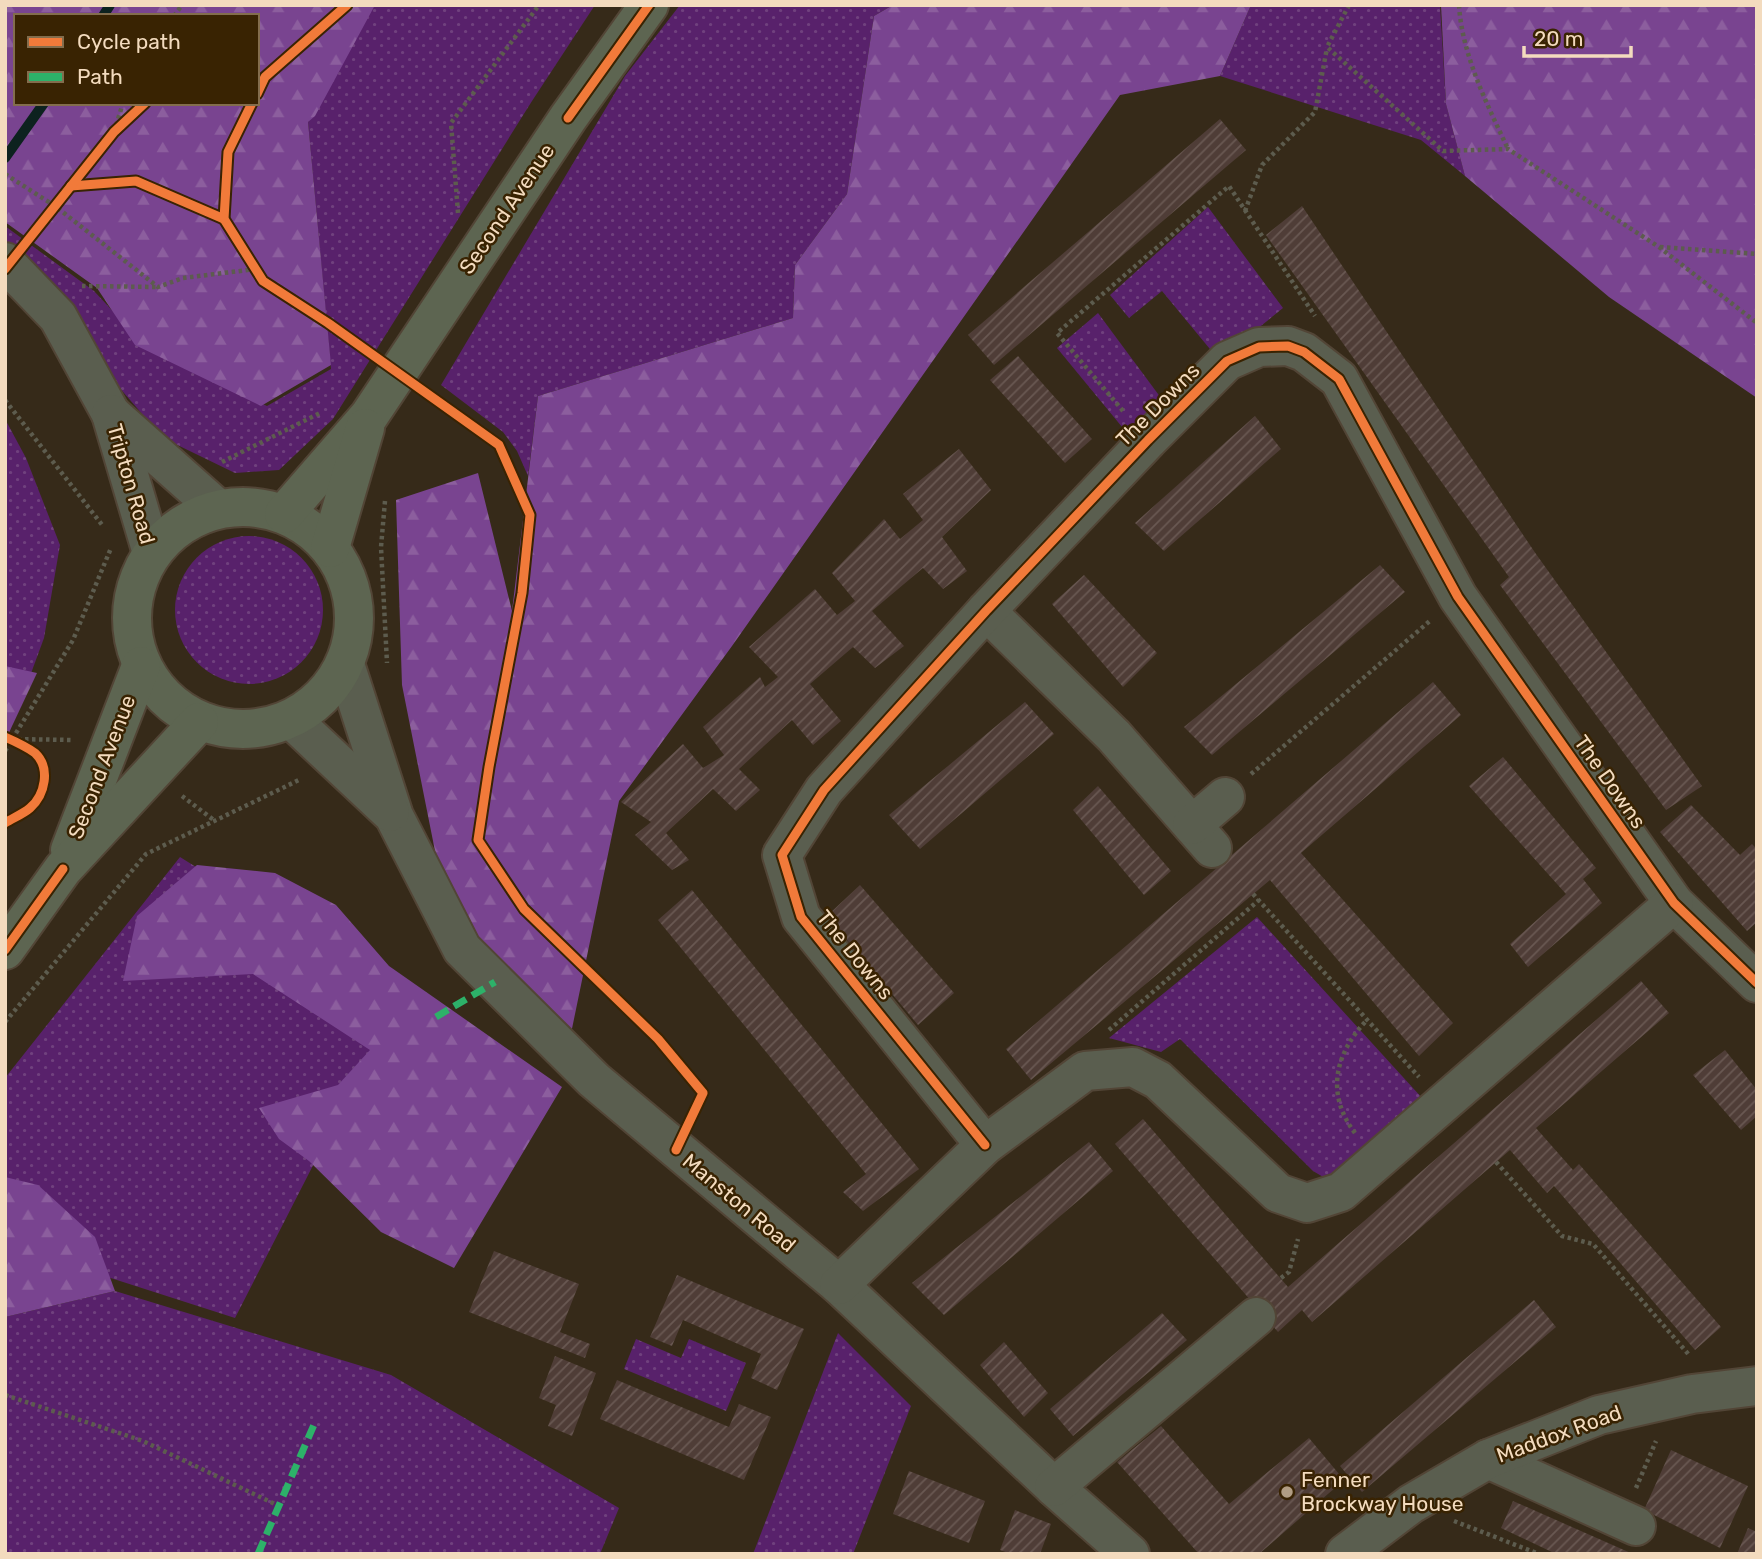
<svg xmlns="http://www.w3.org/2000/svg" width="1762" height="1559" font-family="Rubik,sans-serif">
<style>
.green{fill:url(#green-dots)}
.forest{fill:url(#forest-firs);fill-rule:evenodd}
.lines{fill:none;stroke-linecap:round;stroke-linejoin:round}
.stream{stroke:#0d221f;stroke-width:10}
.building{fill:url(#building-hatch)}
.minor-casing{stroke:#524536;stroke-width:42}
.major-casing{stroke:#524536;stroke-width:42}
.path{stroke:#5d5c4e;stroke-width:4.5;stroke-dasharray:3.5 3.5;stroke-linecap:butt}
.minor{stroke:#5a5e4f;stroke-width:38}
.major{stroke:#5d6551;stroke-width:38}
.quiet{stroke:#2db169;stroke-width:7;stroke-dasharray:14 7;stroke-linecap:butt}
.cycleway-casing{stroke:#392302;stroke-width:13}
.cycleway{stroke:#f17a3a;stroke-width:9}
.poi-dot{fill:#b19d84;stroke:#392302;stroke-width:2.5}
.labels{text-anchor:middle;stroke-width:5;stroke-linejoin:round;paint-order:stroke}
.street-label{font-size:21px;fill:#f3dbbe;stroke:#392302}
.poi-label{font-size:21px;fill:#f3dbbe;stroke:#392302;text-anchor:start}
</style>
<defs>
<pattern id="green-dots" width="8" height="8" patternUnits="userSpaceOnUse" patternTransform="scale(1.75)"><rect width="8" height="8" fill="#58216b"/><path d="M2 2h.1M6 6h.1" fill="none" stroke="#70417e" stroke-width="1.8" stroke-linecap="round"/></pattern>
<pattern id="forest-firs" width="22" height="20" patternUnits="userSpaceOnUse" patternTransform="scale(1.75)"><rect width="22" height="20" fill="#794490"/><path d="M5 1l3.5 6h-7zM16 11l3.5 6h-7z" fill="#8c5e9e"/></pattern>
<pattern id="building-hatch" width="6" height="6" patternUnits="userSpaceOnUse" patternTransform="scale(1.75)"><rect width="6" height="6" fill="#4f3d37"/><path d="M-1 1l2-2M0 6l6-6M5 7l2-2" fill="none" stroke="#695852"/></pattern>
</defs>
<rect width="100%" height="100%" fill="#362a19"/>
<g class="green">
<path d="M374 5H595L532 101 333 419 279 470 235 473 163 438 58 317 5 262V226L94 291 137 337 193 371 267 406 331 369 308 122Z"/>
<path d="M680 5H893L874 16 847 194 795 265 793 318 538 396 528 476 517 451 503 432 441 385 625 76Z"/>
<path d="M1251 5H1440L1446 104 1465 176 1421 140 1220 76Z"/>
<path d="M1208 207 1283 308 1219 360 1162 291 1129 318 1110 295Z"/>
<path d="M1098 313 1161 398 1127 433 1057 348Z"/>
<path d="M5 419 26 458 60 545 44 638 5 744Z"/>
<circle cx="249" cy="610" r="74"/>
<path d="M180 857 452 1027 349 1095 235 1318 5 1244V1078Z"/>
<path d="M1257 917 1423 1099 1330 1181 1313 1171 1180 1039 1161 1052 1109 1038Z"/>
<path d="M115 1291 391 1375 619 1508 600 1554H5V1317Z"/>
<path d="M838 1333 911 1406 853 1554H753Z"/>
<path d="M636 1339 681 1358 689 1339 746 1363 726 1411 624 1369Z"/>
</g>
<g class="forest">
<path d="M5 5H375L315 116 308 122 331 365 261 406 135 345 97 288 5 222ZM16 16H257V103H16Z"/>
<path d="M893 5H1251L1220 76 1120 95 732 646 619 801 568 1048 477 951 436 856 402 685 396 500 478 473 512 611 538 396 793 318 795 265 847 194 874 16Z"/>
<path d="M1441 5H1757V398L1609 297 1465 176 1446 104Z"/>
<path d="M5 666 37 673 5 741Z"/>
<path d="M197 865 275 873 336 905 389 966 562 1087 454 1268 381 1232 309 1161 279 1139 259 1108 338 1085 370 1050 253 974 123 981 137 916Z"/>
<path d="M5 1177 38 1185 95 1237 115 1291 5 1317Z"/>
</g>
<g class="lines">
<g class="stream">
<path d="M103 16 110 5"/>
<path d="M5 158 44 103"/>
</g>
</g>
<g class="building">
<path d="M1220 119 1246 150 994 365 968 335Z"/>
<path d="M1302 206 1536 554 1702 786 1666 810 1500 585 1509 577 1266 235Z"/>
<path d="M1018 356 1092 439 1065 463 990 380Z"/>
<path d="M1255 416 1281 449 1164 551 1135 523Z"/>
<path d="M959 449 991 490 942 537 967 571 943 589 923 568 872 611 904 646 875 668 853 647 810 684 841 721 813 745 792 720 739 769 760 790 736 811 713 789 666 833 689 860 672 870 635 835 651 822 621 802 683 744 703 768 724 755 703 727 760 677 765 687 778 677 749 647 815 589 837 615 855 601 832 573 884 519 900 539 923 520 903 494Z"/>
<path d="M1380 565 1405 592 1212 755 1184 727Z"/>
<path d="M1084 575 1157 653 1123 687 1052 604Z"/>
<path d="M1433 682 1461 715 1301 853 1453 1023 1419 1056 1270 880 1031 1080 1006 1049Z"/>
<path d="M1025 702 1054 734 920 849 889 815Z"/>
<path d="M1503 757 1596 868 1583 879 1602 903 1528 967 1510 944 1566 894 1469 786Z"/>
<path d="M1098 786 1171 871 1144 895 1073 810Z"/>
<path d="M1691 805 1740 855 1752 844 1757 849V922L1747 931 1660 832Z"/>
<path d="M860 885 954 993 918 1025 827 916Z"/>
<path d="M692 890 919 1169 863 1211 843 1192 866 1174 658 920Z"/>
<path d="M1641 981 1669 1013 1536 1128 1573 1170 1579 1164 1721 1327 1695 1350 1554 1186 1547 1193 1510 1150 1312 1322 1302 1310 1278 1332 1115 1144 1143 1119 1288 1287Z"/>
<path d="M1725 1050 1757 1090V1116L1741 1130 1693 1075Z"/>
<path d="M1089 1142 1113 1171 944 1315 912 1283Z"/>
<path d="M494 1251 579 1284 560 1332 590 1344 585 1358 469 1312Z"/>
<path d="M677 1275 804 1329 777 1390 751 1378 761 1354 683 1320 672 1346 650 1337Z"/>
<path d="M1534 1300 1556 1327 1362 1492 1340 1466Z"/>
<path d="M1162 1313 1187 1340 1073 1436 1050 1409Z"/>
<path d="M1004 1342 1048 1393 1024 1417 980 1365Z"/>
<path d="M555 1356 596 1373 572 1436 548 1426 556 1405 539 1398Z"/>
<path d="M617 1380 729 1427 739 1404 771 1417 744 1480 600 1419Z"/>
<path d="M1161 1426 1229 1504 1309 1438 1344 1480 1259 1554H1199L1117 1462Z"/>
<path d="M1671 1450 1748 1486 1720 1548 1644 1510Z"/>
<path d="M909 1471 985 1501 969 1543 893 1514Z"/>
<path d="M1513 1501 1633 1554H1556L1501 1528Z"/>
<path d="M1015 1510 1051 1524 1040 1554H1011L1000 1550Z"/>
<path d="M1748 1528 1757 1532V1554H1737Z"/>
</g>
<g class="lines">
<g class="minor-casing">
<g id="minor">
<path d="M5 262 58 317 111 414 152 553"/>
<path d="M111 414 218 509"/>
<path d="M986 611 1114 736 1212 848"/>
<path d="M345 664 394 816 462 949 594 1080 839 1285 1054 1487 1130 1554"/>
<path d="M291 719 390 812"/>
<path d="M1192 825 1225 797"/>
<path d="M985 1145 801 917 782 855 824 790 986 611 1148 440 1227 361 1259 347 1288 346 1304 352 1339 379 1458 597 1674 903 1757 983"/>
<path d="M839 1285 985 1145 1085 1071 1133 1067 1158 1080 1278 1193 1307 1203 1341 1192 1674 903"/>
<path d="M1488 1459 1636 1526"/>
<path d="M1054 1487 1256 1317"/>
<path d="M1345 1554 1411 1504 1488 1459 1599 1415 1692 1394 1757 1386"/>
</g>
</g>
<g class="major-casing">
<g id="major">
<circle cx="243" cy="618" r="111"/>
<path d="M284 514 369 416 568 118 649 5"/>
<path d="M330 548 365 428"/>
<path d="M70 850 141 666"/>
<path d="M5 950 63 869 199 722"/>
</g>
</g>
<g class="path">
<path d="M1349 5 1327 47 1443 151 1508 149 1659 247 1757 323"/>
<path d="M1459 5C1462 55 1487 104 1508 149"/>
<path d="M174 16 182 5"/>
<path d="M114 132 123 103"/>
<path d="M5 174 55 206 158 287 183 278 256 269"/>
<path d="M1245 211 1262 165 1315 112 1327 48"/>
<path d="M458 213 451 123 539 5"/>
<path d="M1660 247 1757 254"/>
<path d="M82 286 157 287"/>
<path d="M5 400 103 526"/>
<path d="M1123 411 1057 333 1229 186 1315 316"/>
<path d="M222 462 320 413"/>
<path d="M385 501 381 547 387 663"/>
<path d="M11 739 73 740"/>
<path d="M5 751 73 640 111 548"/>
<path d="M1251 774 1431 620"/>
<path d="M182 796 215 821"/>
<path d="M1253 894 1419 1077"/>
<path d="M5 1022 146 854 301 779"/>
<path d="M1109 1030 1259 900"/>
<path d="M1355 1133C1326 1095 1334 1055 1366 1021"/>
<path d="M1496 1162 1562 1236 1593 1244 1690 1356"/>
<path d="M1281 1278 1289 1272 1298 1239"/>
<path d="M5 1395 143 1441 279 1506"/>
<path d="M1636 1488 1656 1441"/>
<path d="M1454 1521 1539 1554"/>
</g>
<use href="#minor" class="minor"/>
<use href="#major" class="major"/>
<g class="quiet">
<path d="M436 1017 495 982"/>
<path d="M258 1554 316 1420"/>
</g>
<g class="cycleway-casing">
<g id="cycleway">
<path d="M257 94 265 77 347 5"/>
<path d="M252 103 228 152 224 219 263 281 328 323 499 445 530 515 522 593 489 767 478 840 524 909 658 1039 703 1093 676 1150"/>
<path d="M568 118 649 5"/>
<path d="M71 186 136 181 224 219"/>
<path d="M5 269 114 132 145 103"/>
<path d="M5 737C14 741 27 747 35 753 51 768 45 795 30 808 23 814 13 818 5 823"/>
<path d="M5 950 63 869"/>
<path d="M985 1145 801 917 782 855 824 790 986 611 1148 440 1227 361 1259 347 1288 346 1304 352 1339 379 1458 597 1674 903 1757 983"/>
</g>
</g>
<use href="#cycleway" class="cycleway"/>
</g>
<circle class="poi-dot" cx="1287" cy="1492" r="7"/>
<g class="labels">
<g class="street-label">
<text transform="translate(507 209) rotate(-56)" y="7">Second Avenue</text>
<text transform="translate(1158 405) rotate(-45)" y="7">The Downs</text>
<text transform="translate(131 484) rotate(74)" y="7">Tripton Road</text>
<text transform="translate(102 767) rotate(-69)" y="7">Second Avenue</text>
<text transform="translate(1610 782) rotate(55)" y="7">The Downs</text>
<text transform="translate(855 955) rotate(51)" y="7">The Downs</text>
<text transform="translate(739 1203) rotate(40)" y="7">Manston Road</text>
<text transform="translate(1559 1434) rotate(-20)" y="7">Maddox Road</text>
</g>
<g class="poi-label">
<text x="1301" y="1487">Fenner<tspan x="1301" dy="24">Brockway House</tspan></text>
</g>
</g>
<rect width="1762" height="1559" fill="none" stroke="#f3dbbe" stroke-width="14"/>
<rect x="14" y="14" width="245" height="91" fill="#392302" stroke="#836d4d" stroke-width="2"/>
<rect x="28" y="37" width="35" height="10" fill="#f17a3a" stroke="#836d4d" stroke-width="2"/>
<text x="77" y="49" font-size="21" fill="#f3dbbe">Cycle path</text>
<rect x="28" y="72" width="35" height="10" fill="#2db169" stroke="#836d4d" stroke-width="2"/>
<text x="77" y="84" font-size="21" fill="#f3dbbe">Path</text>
<path d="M1524 46v10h107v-10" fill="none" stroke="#f3dbbe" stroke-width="3.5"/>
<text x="1534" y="46" font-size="21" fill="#f3dbbe" stroke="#392302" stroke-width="5" paint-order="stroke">20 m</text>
</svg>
